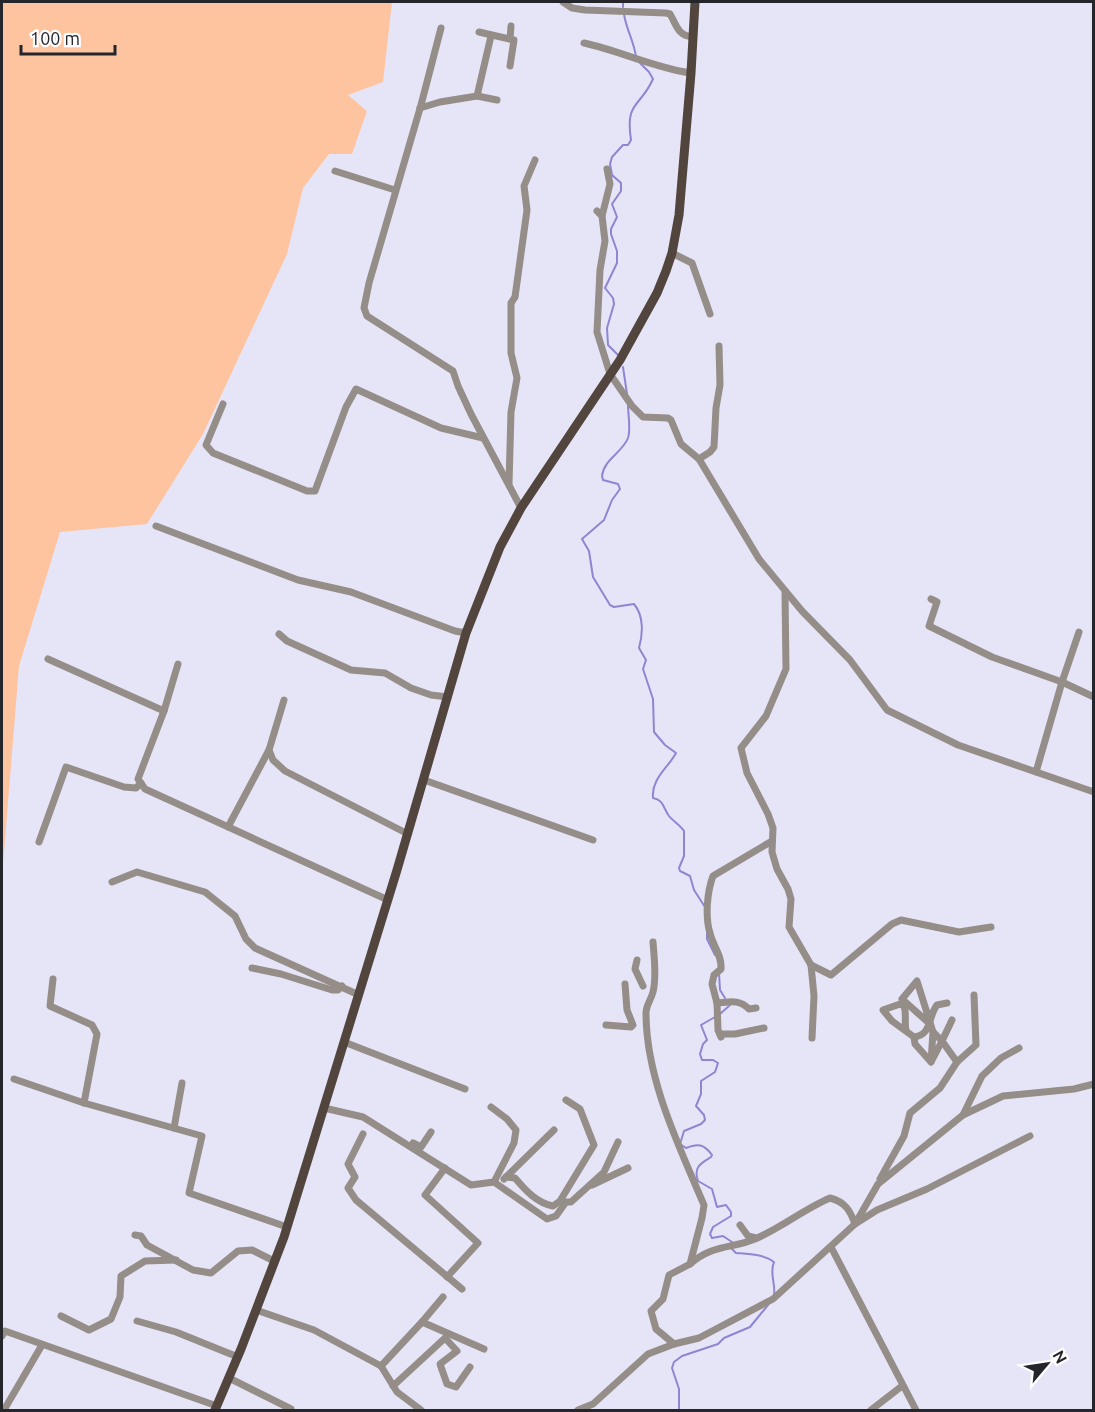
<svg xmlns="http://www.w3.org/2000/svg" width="1095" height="1412" font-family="Ubuntu,sans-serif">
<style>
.green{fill:#fdc49f}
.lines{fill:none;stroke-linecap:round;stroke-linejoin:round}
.stream{stroke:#8e86d1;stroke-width:2}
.minor{stroke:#958d88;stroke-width:7}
.major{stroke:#52453d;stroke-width:9}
</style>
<rect width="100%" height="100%" fill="#e6e5f8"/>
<path class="green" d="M2 2H392L383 82 348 95 367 111 352 154H329L303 188 287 254 203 434 147 524 60 532 19 666 2 877Z"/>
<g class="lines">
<g class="stream">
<path d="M623 7V2"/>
<path d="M624 14C626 29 634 41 636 57"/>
<path d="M618 355 608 345 607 328 614 304 613 298 605 288 617 263V251L611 234V229L617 217 612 204 621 191V183L612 175 610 164 612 157 623 145H628L631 140C625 101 640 108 653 79L649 72 640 63"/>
<path d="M623 367 627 394"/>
<path d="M628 405C628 415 631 429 628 438 622 453 604 459 602 476L603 480 618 484 620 489 612 500 604 520 582 539 589 551 593 577 610 605 614 607 634 604C644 616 643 634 639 648L646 660 643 669 653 699 654 732 665 745 676 753C668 768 651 779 653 798 664 800 663 808 669 816 673 821 680 825 684 831V856L679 868 680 871 690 876 694 890 705 907"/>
<path d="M707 931V939L715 955"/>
<path d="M719 973 720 990 725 998"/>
<path d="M720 1014 730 1005"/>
<path d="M715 1017 701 1025 707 1040 703 1044 700 1054 702 1060H713L718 1063 715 1072 701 1081V1094L696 1106 704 1115 705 1120 701 1124 684 1131 680 1144 686 1148C698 1143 704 1144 712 1155L711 1157C701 1163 693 1167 698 1181L712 1189 717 1207 726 1205 731 1212V1216L713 1227 710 1234 712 1238 723 1236 732 1242"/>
<path d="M731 1248 736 1253C749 1254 763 1254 774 1262 769 1273 776 1284 774 1295"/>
<path d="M679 1410V1389L672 1368 674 1362 682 1356 718 1344 724 1338 750 1327 768 1305"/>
</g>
<g class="minor">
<path d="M563 2 572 8 585 10 666 13 670 14C677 26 678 36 693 37"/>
<path d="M441 28 421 105 369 283 364 308 367 316 453 371 458 386 471 414 521 508"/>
<path d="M479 32 514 40 510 66"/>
<path d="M510 39 511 26"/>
<path d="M584 43C621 51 654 68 691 73"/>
<path d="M477 96 491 36"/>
<path d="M420 108 440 102 477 96 497 100"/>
<path d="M335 171 395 190"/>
<path d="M597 211 602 216 605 241 600 270 597 332 610 374 632 406 643 417 668 418 671 420 681 444 699 459 759 559 802 611 850 660 887 710 958 745 1094 792"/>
<path d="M602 216 610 184 607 169"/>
<path d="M672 253 692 263 710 314"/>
<path d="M223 404 206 445 213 453 307 491H315L346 407 356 389 441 428 483 438"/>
<path d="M699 459 710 452 714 447 716 408 720 385 719 346"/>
<path d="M509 484 511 412 517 378 511 353V303L515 297 527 210 524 186 535 160"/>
<path d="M156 526 298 580 351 592 455 631 466 633"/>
<path d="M785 593 786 669 766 716 741 748 747 773 768 814 773 828 772 852 777 869 788 889 791 899 789 927 811 965 814 996 812 1038"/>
<path d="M931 599 937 602 929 626 992 657 1062 682 1094 697"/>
<path d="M279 634 287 641 351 670 385 673 411 688 431 695 448 697"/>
<path d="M48 659 164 711 138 779 145 789 388 900"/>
<path d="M164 711 178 664"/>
<path d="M269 750 273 760 285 771 408 834"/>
<path d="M1036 772 1062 682 1079 632"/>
<path d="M424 780 593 840"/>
<path d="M228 827 269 750 284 700"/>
<path d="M39 842 66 767 124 787 136 788 141 783"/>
<path d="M112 882 137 872 205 892 235 916 246 939 255 948 359 995"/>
<path d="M653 942C654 957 657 976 653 992 651 1000 646 1005 646 1013 646 1079 679 1146 704 1205L702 1218 690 1264 669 1275 663 1299 651 1311 656 1329 674 1344"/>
<path d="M637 960 635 969 643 986"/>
<path d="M811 965 831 975 892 924 901 920 959 932 991 927"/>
<path d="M252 968 281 974 332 990H338L342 986"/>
<path d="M53 979 50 1006 92 1025 97 1034 84 1103"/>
<path d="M717 1003C730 1002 739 999 749 1009L756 1008"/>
<path d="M952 1020 942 1041 957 1062"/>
<path d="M930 1024 902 999 917 981 933 1032"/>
<path d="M606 1025 631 1027 633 1025 627 1010 625 984"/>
<path d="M906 1030C904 1021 907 1014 904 1006L900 1004 883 1010 892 1021 914 1037 915 1044 931 1062"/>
<path d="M933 1032 942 1041 931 1062Z"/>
<path d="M720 1034H735L764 1028"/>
<path d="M721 1037 718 1030 717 1003 712 984 714 975 721 969C722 955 713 946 710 933 705 917 707 892 713 876L772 841"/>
<path d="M914 1037C932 1035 928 1016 937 1005L947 1003"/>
<path d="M344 1042 465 1089"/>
<path d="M14 1079 84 1103 202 1136 189 1193 287 1227"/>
<path d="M491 1107 507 1119 516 1130 514 1143 494 1182"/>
<path d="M324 1108 363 1117 471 1185 494 1182 547 1219 556 1216 566 1202H571L604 1172 618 1142"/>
<path d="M963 1115 982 1076 1001 1058 1019 1048"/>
<path d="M174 1128 182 1083"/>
<path d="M363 1134 348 1164 355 1177 348 1188 356 1200 462 1289"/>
<path d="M413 1143 421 1147 431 1132"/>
<path d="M445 1168 425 1195 478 1243 447 1277"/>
<path d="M506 1177 515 1178C526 1191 537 1203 553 1206L560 1201 594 1145 580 1109 566 1100"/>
<path d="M504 1179 554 1130"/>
<path d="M880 1179 904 1136 910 1113 940 1088 957 1062 976 1045 974 995"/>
<path d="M592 1185 628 1168"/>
<path d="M740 1225 748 1236 756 1238"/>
<path d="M135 1235 141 1236 147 1245 193 1270 211 1273 238 1251 252 1250 274 1261"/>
<path d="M831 1247 916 1410"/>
<path d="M690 1264C713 1244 731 1249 755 1239 781 1228 804 1209 830 1198 845 1202 850 1210 855 1224L878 1184 963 1115 1003 1096 1074 1089 1094 1084"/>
<path d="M256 1310 314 1330 381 1366 422 1322 443 1297"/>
<path d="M61 1316 89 1330 111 1319 120 1297 121 1276 145 1261 176 1260"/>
<path d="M137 1321 176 1332 238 1357"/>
<path d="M422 1322 484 1349"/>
<path d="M2 1336 5 1331 217 1406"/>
<path d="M381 1366 397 1392 421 1410"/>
<path d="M229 1378 291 1409"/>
<path d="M393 1386 445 1338 457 1351 440 1364 447 1384 456 1387 470 1367"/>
<path d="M4 1410 42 1345"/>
<path d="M578 1410 593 1404 648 1354 674 1344 699 1338 773 1299 855 1224 877 1210 927 1189 1030 1136"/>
<path d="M871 1410 902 1386"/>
</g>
<path class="major" d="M215 1410 241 1349 284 1237 397 870 466 633 500 547 521 508 620 360 657 293 666 271 672 253 679 215 691 73 695 2"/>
</g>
<rect width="1095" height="1412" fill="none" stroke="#25252c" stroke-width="6"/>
<g transform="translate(1047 1364) rotate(61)" stroke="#ffffff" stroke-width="4.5" paint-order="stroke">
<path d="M0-4.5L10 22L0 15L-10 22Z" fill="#25252c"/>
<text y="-9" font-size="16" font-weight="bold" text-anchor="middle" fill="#25252c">N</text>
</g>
<path d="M21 45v9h94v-9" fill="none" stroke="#25252c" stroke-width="3"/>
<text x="30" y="45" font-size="18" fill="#25252c" stroke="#ffffff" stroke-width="4.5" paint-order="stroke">100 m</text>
</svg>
